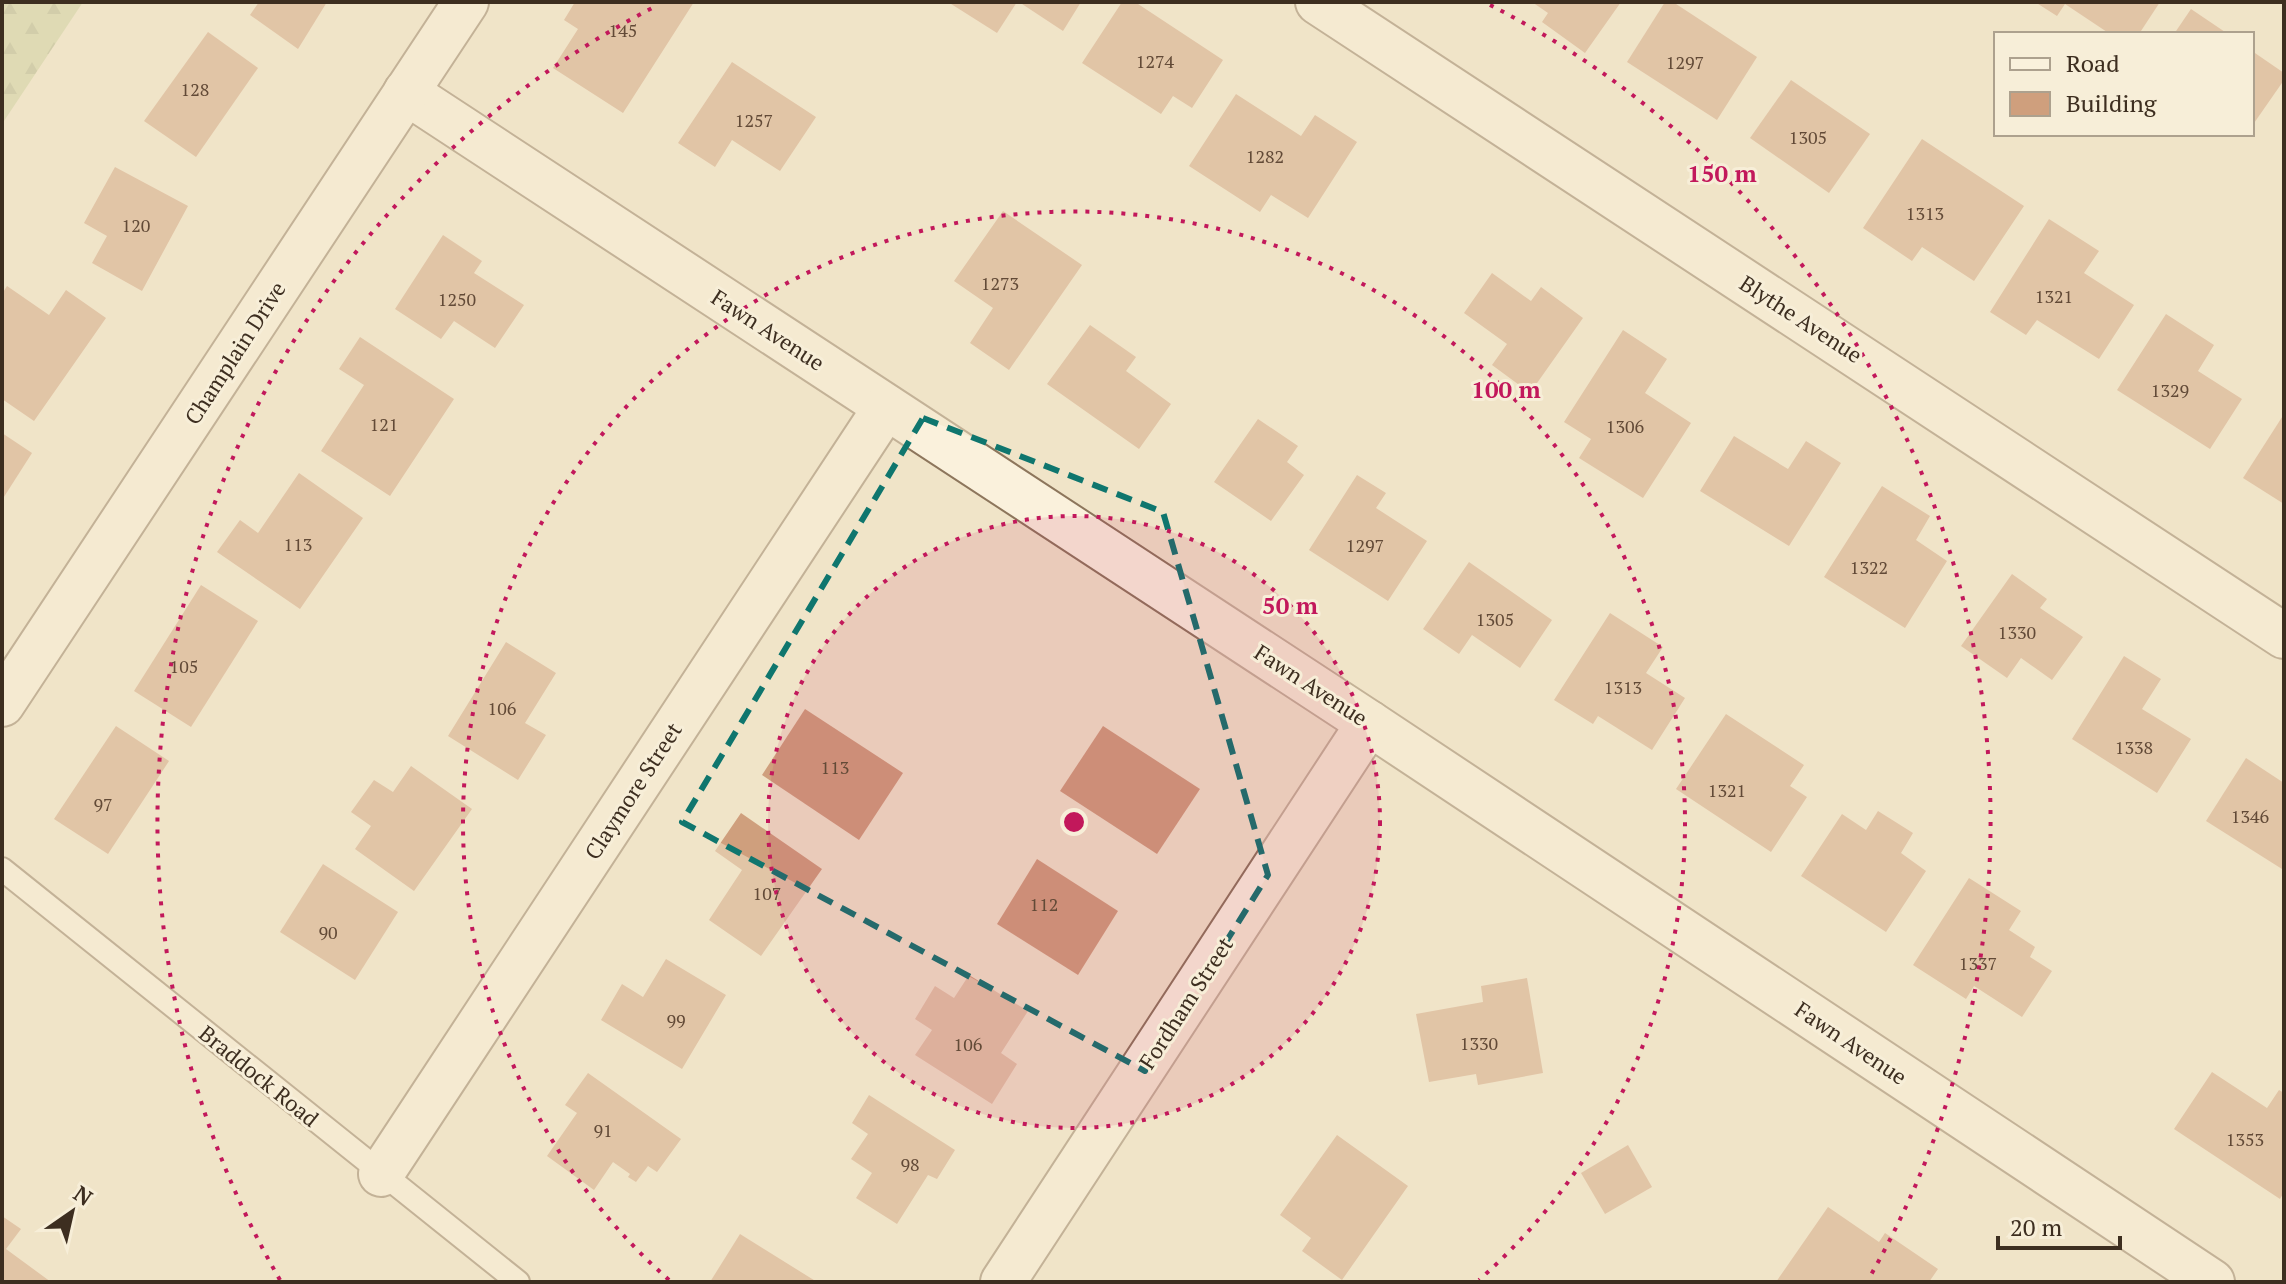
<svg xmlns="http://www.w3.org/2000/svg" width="2286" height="1284" font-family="'PT Serif',serif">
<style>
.forest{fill:url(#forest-firs)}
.building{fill:#cf9f7d}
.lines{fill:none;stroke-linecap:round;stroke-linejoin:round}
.service-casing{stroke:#8d765c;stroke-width:26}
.minor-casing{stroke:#8d765c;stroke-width:48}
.service{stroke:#faf1dc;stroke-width:22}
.minor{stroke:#faf1dc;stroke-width:44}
.marked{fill:none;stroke:#0f766e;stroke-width:6;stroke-dasharray:16 10;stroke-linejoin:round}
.ring{fill:none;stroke:#c2185b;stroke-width:4;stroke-dasharray:4 8}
.labels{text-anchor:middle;stroke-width:6;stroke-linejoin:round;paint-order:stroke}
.number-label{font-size:18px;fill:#624a37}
.street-label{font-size:22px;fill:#3d2e20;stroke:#f7eed8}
.centre{fill:#c2185b;stroke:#f7eed8;stroke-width:4}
.ring-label{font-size:24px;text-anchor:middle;font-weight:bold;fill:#c2185b;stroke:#f7eed8;stroke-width:6;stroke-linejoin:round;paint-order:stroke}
</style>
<defs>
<pattern id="forest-firs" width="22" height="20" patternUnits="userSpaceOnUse" patternTransform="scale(2)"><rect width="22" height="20" fill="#c9cf9b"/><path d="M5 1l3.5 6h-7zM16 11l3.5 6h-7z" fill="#aeb285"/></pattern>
</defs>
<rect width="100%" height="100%" fill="#f0e4c8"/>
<path class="forest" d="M2 2H83L2 124Z"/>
<g class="building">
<path d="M259 2H327L298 49 250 15Z"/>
<path d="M575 2H694L623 113 553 68 578 29 564 20Z"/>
<path d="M948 2H1017L997 33Z"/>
<path d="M1019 2H1081L1063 31Z"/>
<path d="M1122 2H1135L1223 60 1192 108 1173 96 1161 114 1082 63Z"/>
<path d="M1532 2H1621L1585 53 1542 22 1548 13Z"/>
<path d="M1665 2H1673L1757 57 1717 120 1627 62Z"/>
<path d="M2035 2H2160L2139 34H2110L2065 4 2057 16Z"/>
<path d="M2191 9 2228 34H2174Z"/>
<path d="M208 32 258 68 196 157 144 121Z"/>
<path d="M2252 51 2284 73V80L2252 126Z"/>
<path d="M732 62 816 117 780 171 732 140 715 167 678 143Z"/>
<path d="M1791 80 1870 134 1829 193 1750 138Z"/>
<path d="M1236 94 1301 136 1315 115 1357 142 1308 218 1271 195 1260 212 1189 166Z"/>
<path d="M1922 139 2024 206 1974 281 1922 247 1912 261 1863 228Z"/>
<path d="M115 167 188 206 142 291 92 263 107 236 84 223Z"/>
<path d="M1003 211 1082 265 1009 370 970 343 993 308 954 281Z"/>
<path d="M2049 219 2099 251 2084 273 2134 305 2099 359 2037 320 2026 335 1990 312Z"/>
<path d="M443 235 482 261 474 273 524 305 495 348 454 321 441 339 395 309Z"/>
<path d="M1492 273 1531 301 1541 287 1583 318 1530 393 1492 365 1507 344 1464 313Z"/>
<path d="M7 286 49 315 66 290 106 318 34 421 2 399V294Z"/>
<path d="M2166 314 2214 345 2198 371 2242 399 2210 449 2117 390Z"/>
<path d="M1090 325 1136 357 1126 371 1171 404 1139 449 1047 384Z"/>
<path d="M1623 330 1667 359 1645 393 1691 423 1643 498 1579 458 1591 439 1564 422Z"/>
<path d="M360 337 454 399 390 496 321 451 364 385 339 369Z"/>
<path d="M2284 414V504L2243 478Z"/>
<path d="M1258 419 1298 446 1287 462 1304 475 1271 521 1214 482Z"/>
<path d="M2 433 32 453 2 500Z"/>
<path d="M1734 436 1788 469 1806 441 1841 463 1789 546 1700 491Z"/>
<path d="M299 473 363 518 300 609 217 552 240 520 258 533Z"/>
<path d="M1357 475 1386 493 1376 508 1427 541 1388 601 1309 550Z"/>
<path d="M1882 486 1930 516 1916 540 1947 561 1905 628 1824 577Z"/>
<path d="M1469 562 1552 620 1520 668 1472 635 1459 654 1423 629Z"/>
<path d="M2012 574 2047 599 2040 608 2083 637 2052 680 2021 658 2007 678 1961 646Z"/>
<path d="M201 585 258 621 191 727 134 691Z"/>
<path d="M1610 613 1663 647 1646 673 1685 698 1652 750 1598 716 1593 724 1554 700Z"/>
<path d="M506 642 556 673 525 723 546 735 518 780 448 736Z"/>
<path d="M2124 656 2161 679 2142 709 2191 739 2157 793 2072 739Z"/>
<path d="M805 709 903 773 859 840 762 775Z"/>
<path d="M1726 714 1804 765 1790 786 1807 797 1771 852 1676 789Z"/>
<path d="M116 726 169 761 108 854 54 819Z"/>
<path d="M1103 726 1200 789 1157 854 1060 791Z"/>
<path d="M2246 758 2284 783V865L2282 869 2206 821Z"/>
<path d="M411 766 472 809 414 891 355 849 371 826 351 812 374 780 393 792Z"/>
<path d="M1878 811 1913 833 1901 853 1926 871 1886 932 1801 876 1842 814 1866 830Z"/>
<path d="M741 813 822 869 761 956 709 920 742 870 715 851Z"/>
<path d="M1037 859 1118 911 1078 975 997 924Z"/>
<path d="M323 864 398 912 355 980 280 932Z"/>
<path d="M1969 878 2021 911 2009 930 2035 947 2030 957 2052 971 2022 1017 1974 986 1966 999 1913 965Z"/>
<path d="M666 959 726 995 682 1069 601 1020 622 984 643 997Z"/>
<path d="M969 975 1028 1011 1001 1053 1017 1064 992 1104 915 1055 932 1030 915 1019 935 986 954 998Z"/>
<path d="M1527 978 1543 1073 1478 1085 1476 1074 1429 1082 1416 1014 1483 1002 1481 986Z"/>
<path d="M2212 1072 2267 1108 2279 1090 2284 1093V1192L2280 1199 2174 1129Z"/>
<path d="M588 1073 681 1139 657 1172 648 1166 636 1182 628 1177 630 1174 613 1162 594 1190 547 1156 577 1113 565 1105Z"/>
<path d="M869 1095 955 1150 937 1179 928 1175 897 1224 856 1198 872 1173 851 1159 868 1134 852 1123Z"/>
<path d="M1337 1135 1408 1186 1342 1280 1302 1251 1311 1238 1280 1215Z"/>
<path d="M1628 1145 1652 1187 1605 1214 1581 1173Z"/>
<path d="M1828 1207 1879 1242 1885 1233 1938 1269 1929 1282H1776Z"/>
<path d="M2 1216 21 1229 6 1249 51 1282H2Z"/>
<path d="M740 1234 817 1282H710Z"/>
</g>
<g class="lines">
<g class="service-casing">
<path id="service" d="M2 869 518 1282"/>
</g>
<g class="minor-casing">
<g id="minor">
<path d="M1318 2 2284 636"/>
<path d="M406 92 1369 723 2212 1282"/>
<path d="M2 704 466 2"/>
<path d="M381 1174 886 407"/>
<path d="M1003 1282 1369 723"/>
</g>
</g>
<use href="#service" class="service"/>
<use href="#minor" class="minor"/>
</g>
<path d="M0 0H2286V1284H0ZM923 418 1163 512 1268 875 1145 1071 682 822Z" fill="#f0e4c8" fill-opacity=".55" fill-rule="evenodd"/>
<path class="marked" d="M923 418 1163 512 1268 875 1145 1071 682 822Z"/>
<circle cx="1074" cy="822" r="306" fill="#c2185b" fill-opacity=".12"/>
<g class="ring">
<circle cx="1074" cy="822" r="306"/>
<path d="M669 1280A611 611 0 1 1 1479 1280"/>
<path d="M280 1280A917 917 0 0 1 658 5M1490 5A917 917 0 0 1 1868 1280"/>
</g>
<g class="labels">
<g class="number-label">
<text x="623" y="37">145</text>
<text x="1155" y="68">1274</text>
<text x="1685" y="69">1297</text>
<text x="195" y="96">128</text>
<text x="754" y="127">1257</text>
<text x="1808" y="144">1305</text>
<text x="1265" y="163">1282</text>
<text x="1925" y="220">1313</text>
<text x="136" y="232">120</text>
<text x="1000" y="290">1273</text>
<text x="2054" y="303">1321</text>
<text x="457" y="306">1250</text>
<text x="2170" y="397">1329</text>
<text x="384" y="431">121</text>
<text x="1625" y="433">1306</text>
<text x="298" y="551">113</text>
<text x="1365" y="552">1297</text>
<text x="1869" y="574">1322</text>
<text x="1495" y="626">1305</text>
<text x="2017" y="639">1330</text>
<text x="184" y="673">105</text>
<text x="1623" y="694">1313</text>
<text x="502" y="715">106</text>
<text x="2134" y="754">1338</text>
<text x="835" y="774">113</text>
<text x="1727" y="797">1321</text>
<text x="103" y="811">97</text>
<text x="2250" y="823">1346</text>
<text x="767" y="900">107</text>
<text x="1044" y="911">112</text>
<text x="328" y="939">90</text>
<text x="1978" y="970">1337</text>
<text x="676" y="1027">99</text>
<text x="1479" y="1050">1330</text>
<text x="968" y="1051">106</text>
<text x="603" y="1137">91</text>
<text x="2245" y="1146">1353</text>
<text x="910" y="1171">98</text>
</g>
<g class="street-label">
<text transform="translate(1801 319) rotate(33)" y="8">Blythe Avenue</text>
<text transform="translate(768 330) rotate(33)" y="8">Fawn Avenue</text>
<text transform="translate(235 353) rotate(-57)" y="8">Champlain Drive</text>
<text transform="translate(1311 685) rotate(33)" y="8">Fawn Avenue</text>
<text transform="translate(633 791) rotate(-57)" y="8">Claymore Street</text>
<text transform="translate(1186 1003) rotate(-57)" y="8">Fordham Street</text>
<text transform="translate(1851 1043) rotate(34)" y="8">Fawn Avenue</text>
<text transform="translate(259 1076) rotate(39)" y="8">Braddock Road</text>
</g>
</g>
<circle cx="1074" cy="822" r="12" class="centre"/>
<g class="ring-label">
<text x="1722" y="182">150 m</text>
<text x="1506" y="398">100 m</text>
<text x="1290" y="614">50 m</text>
</g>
<rect width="2286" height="1284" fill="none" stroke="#3d2e20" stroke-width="8"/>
<rect x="1994" y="32" width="260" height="104" fill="#f7eed8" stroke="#ada18e" stroke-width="2"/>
<rect x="2010" y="58" width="40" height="12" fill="#faf1dc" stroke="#ada18e" stroke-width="2"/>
<text x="2066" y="72" font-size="24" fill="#3d2e20">Road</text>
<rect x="2010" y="92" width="40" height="24" fill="#cf9f7d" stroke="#ada18e" stroke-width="2"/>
<text x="2066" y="112" font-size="24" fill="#3d2e20">Building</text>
<g transform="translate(72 1212) rotate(34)" stroke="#f7eed8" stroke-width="6" paint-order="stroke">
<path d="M0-6L14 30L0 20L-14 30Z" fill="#3d2e20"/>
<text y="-12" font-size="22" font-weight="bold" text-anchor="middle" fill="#3d2e20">N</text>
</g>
<path d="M1998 1236v12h122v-12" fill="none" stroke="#3d2e20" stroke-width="4"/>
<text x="2010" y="1236" font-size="24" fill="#3d2e20" stroke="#f7eed8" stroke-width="6" paint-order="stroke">20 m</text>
</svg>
